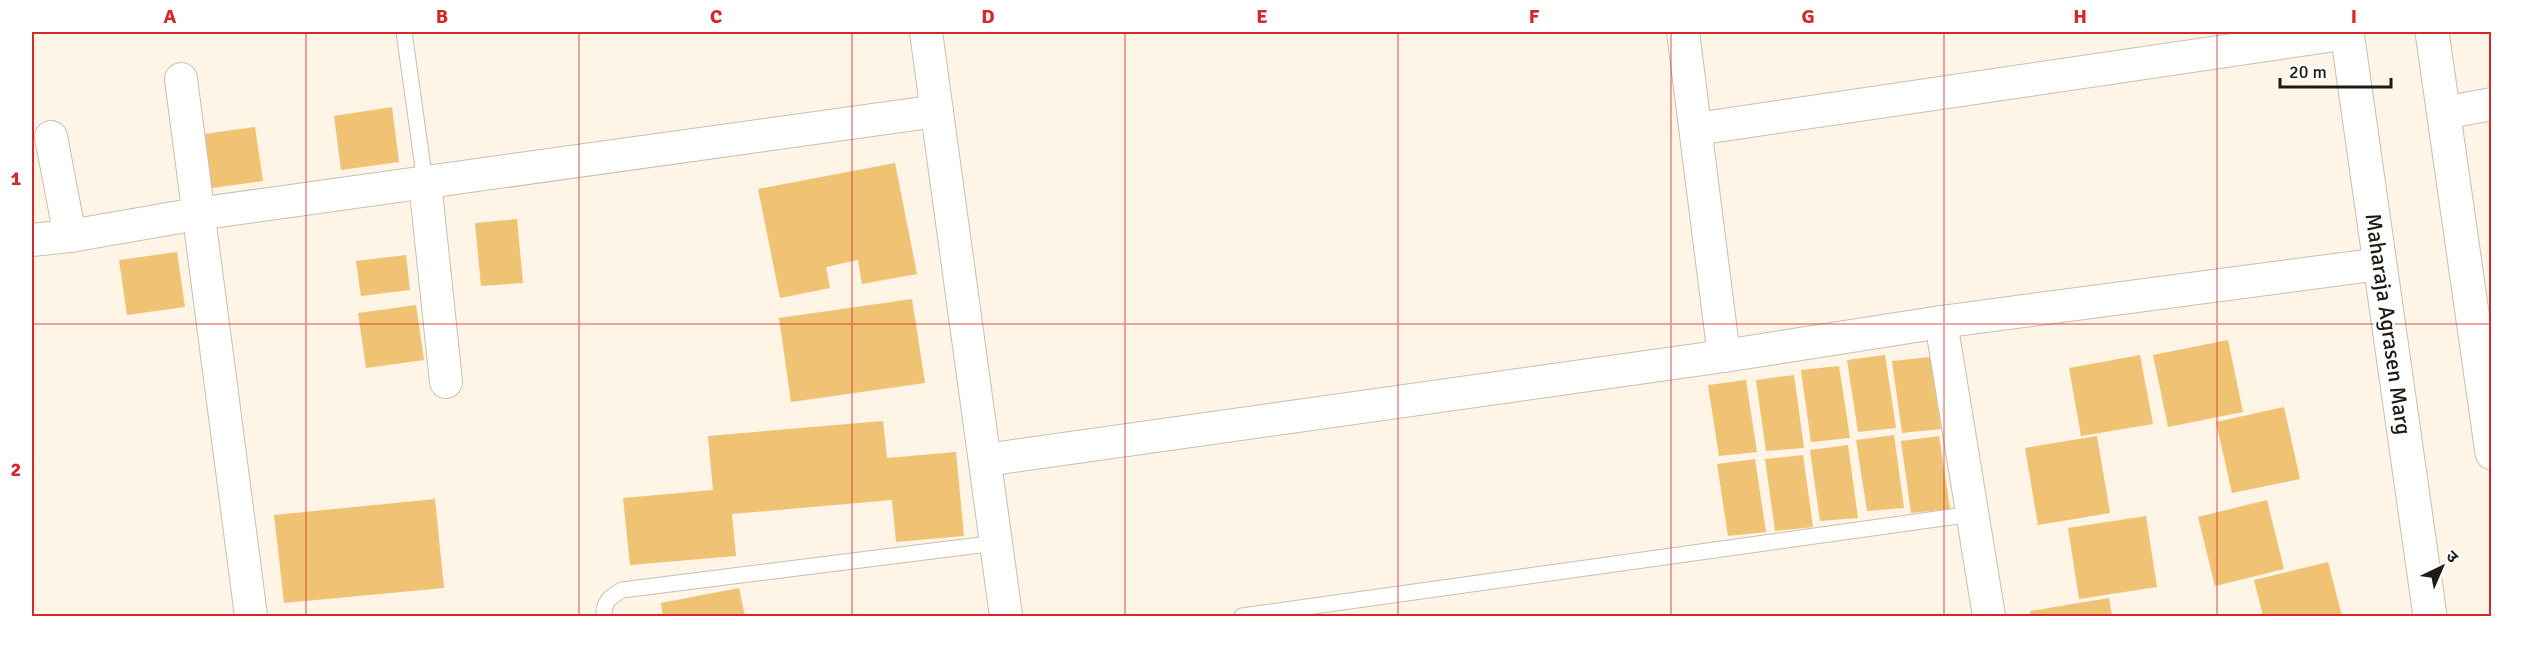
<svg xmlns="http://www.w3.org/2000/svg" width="2523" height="648" font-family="Signika,'Noto Sans Devanagari',sans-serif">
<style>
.building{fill:#f0c273}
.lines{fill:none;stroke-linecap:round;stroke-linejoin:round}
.service-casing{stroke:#c8bfb0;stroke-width:17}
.minor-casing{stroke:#c8bfb0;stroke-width:34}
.tertiary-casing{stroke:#c8bfb0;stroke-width:35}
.service{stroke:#fff;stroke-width:15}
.minor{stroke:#fff;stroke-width:32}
.tertiary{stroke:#fff;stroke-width:33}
.grid{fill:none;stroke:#d62828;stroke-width:1.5;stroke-opacity:0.55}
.labels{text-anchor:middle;stroke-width:5;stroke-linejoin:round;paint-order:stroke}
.street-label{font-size:22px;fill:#1e1b15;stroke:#fff}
.neatline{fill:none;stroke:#d62828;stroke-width:2}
.grid-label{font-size:20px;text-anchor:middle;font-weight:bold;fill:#d62828}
</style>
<rect width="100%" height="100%" fill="#fef5e6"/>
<g class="building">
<path d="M392 107 399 162 341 170 334 116Z"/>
<path d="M255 127 263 181 205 189 197 135Z"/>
<path d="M895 163 917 274 862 284 858 260 826 267 830 288 780 298 758 189Z"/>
<path d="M517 219 523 283 481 286 475 223Z"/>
<path d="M177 252 185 307 127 315 119 260Z"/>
<path d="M406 255 410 290 361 296 356 261Z"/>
<path d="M912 299 925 383 791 402 779 318Z"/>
<path d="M416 305 424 360 366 368 358 313Z"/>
<path d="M2228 340 2243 412 2168 427 2153 355Z"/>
<path d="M1885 355 1896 428 1858 432 1847 360Z"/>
<path d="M2140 355 2153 424 2081 436 2069 368Z"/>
<path d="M1930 357 1941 429 1902 433 1892 361Z"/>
<path d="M1839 366 1850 438 1811 442 1801 370Z"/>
<path d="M1794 375 1804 448 1766 451 1756 380Z"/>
<path d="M1746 380 1757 452 1719 456 1708 385Z"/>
<path d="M2284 407 2300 479 2232 493 2216 422Z"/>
<path d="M883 421 887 458 956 452 964 536 896 542 892 500 732 514 736 556 630 565 623 498 713 490 708 436Z"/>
<path d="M1894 435 1904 508 1867 511 1856 440Z"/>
<path d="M1939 436 1950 509 1911 513 1901 441Z"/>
<path d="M2097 436 2110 513 2038 525 2025 448Z"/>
<path d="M1848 445 1858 518 1820 521 1810 450Z"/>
<path d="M1803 455 1813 527 1775 531 1765 459Z"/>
<path d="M1755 459 1766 532 1728 536 1717 464Z"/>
<path d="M435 499 444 588 284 603 274 515Z"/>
<path d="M2267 500 2284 569 2215 586 2198 517Z"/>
<path d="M2146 516 2157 587 2079 599 2068 528Z"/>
<path d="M2328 562 2342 616H2263L2254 580Z"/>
<path d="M739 588 745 616H663L661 603Z"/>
<path d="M2109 598 2112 616H2030V611Z"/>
</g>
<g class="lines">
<g class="service-casing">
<g id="service">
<path d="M404 32 425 182"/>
<path d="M604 616C603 602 610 597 622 590L996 543"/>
<path d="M1242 616 1972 514"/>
</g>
</g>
<g class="minor-casing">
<g id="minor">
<path d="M926 32 1006 616"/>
<path d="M1683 32 1724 356"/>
<path d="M181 79 251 616"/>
<path d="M2443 113 2492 104"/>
<path d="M1696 129 2348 33"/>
<path d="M51 137 70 236"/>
<path d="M425 182 446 382"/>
<path d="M32 240 70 236 197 214 937 111"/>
<path d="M1941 322 1989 616"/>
<path d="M985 460 1724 356 1941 322 2380 264"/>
</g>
</g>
<g class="tertiary-casing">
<g id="tertiary">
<path d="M2347 32 2430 616"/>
<path d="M2432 32 2492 453"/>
</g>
</g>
<use href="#service" class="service"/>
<use href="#minor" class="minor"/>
<use href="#tertiary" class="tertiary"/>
</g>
<path class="grid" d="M306 32V616M579 32V616M852 32V616M1125 32V616M1398 32V616M1671 32V616M1944 32V616M2217 32V616M32 324H2492"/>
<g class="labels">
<g class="street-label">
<text transform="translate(2389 324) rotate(82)" y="8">Maharaja Agrasen Marg</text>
</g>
</g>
<rect width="2523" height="648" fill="none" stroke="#ffffff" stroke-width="66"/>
<g transform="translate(2442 567) rotate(44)" stroke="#ffffff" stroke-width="4.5" paint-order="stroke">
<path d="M0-4.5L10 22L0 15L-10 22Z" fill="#1e1b15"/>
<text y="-9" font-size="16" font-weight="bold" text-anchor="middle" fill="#1e1b15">उ</text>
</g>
<path d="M2280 78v9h111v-9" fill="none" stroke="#1e1b15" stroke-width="3"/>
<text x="2289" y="78" font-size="18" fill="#1e1b15" stroke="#ffffff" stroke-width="4.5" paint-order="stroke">20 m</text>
<rect x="33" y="33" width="2457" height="582" class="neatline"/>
<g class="grid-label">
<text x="170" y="23">A</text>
<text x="442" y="23">B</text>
<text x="716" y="23">C</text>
<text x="988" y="23">D</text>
<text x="1262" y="23">E</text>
<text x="1534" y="23">F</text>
<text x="1808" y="23">G</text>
<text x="2080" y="23">H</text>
<text x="2354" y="23">I</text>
<text x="16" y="185">1</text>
<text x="16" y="476">2</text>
</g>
</svg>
